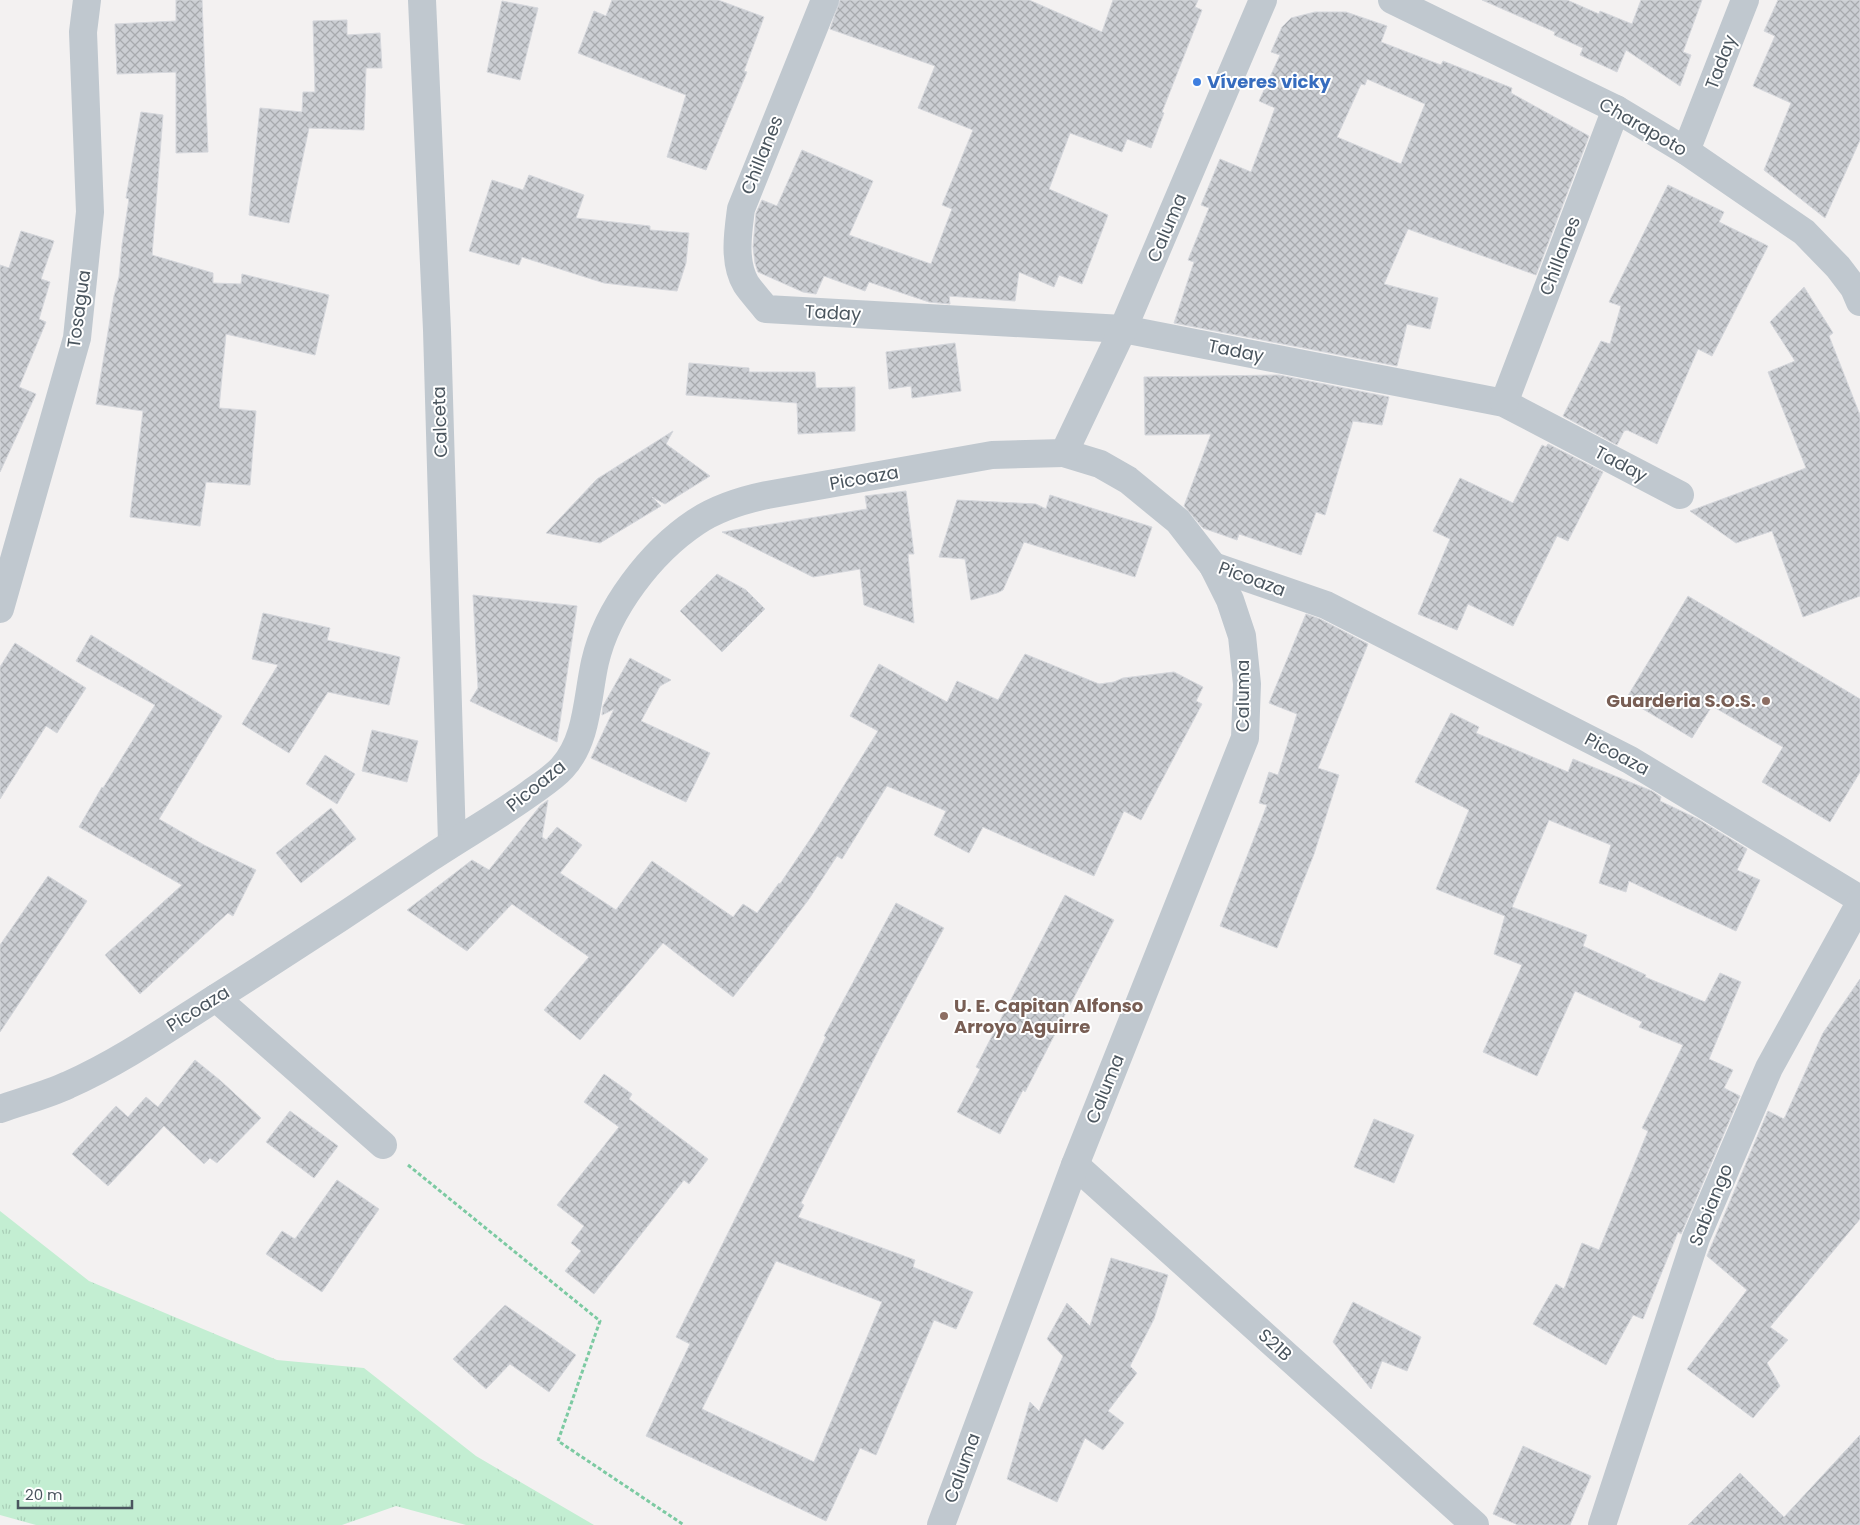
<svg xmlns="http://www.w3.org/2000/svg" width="1860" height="1525" font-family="Poppins,sans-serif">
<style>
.grass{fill:url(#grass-tufts)}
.building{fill:url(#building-cross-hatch);stroke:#d5d7dc;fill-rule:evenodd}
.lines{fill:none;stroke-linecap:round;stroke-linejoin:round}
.path{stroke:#7ccaa2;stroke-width:3;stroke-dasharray:4 2.5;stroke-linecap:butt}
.minor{stroke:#c0c8cf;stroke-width:28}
.tertiary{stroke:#c0c8cf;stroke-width:28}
.shop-dot{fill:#3f7fe0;stroke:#fff;stroke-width:2}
.education-dot{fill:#8d6e63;stroke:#fff;stroke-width:2}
.labels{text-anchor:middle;stroke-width:4;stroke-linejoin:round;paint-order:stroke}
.street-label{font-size:18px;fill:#4a555e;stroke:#fff}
.shop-label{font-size:18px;font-weight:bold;fill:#366cbe;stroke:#fff;text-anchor:start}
.education-label{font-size:18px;font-weight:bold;fill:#785e54;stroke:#fff;text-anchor:end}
</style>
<defs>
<pattern id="grass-tufts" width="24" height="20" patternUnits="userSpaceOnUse" patternTransform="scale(1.25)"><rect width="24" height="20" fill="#c3eed2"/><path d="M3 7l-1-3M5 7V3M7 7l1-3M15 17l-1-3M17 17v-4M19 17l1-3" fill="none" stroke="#a9ceb7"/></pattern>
<pattern id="building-cross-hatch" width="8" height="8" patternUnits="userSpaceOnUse" patternTransform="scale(1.25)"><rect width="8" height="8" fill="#cbced3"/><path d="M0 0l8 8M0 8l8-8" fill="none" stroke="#a7aaae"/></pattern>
</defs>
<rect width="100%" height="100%" fill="#f3f1f1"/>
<path class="grass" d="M0 1211 89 1281 277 1360 364 1368 476 1456 594 1525H466L396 1506 342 1525H36L0 1515Z"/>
<g class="building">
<path d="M176 0H202L208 152 176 153V72L117 74 115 24 176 21Z"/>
<path d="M612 0H718L764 17 744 71 747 72 706 170 667 157 686 95 578 53 594 11 606 16Z"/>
<path d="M840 0H1029L1102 32 1113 0H1198L1195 7 1202 10 1162 112 1164 113 1151 148 1127 139 1122 152 1070 133 1049 189 1108 215 1082 284 1059 275 1054 287 1019 272 1015 301 949 296 950 304 929 302 869 282 865 291 824 276 816 294 803 292 758 272 755 263 753 247 756 213 762 200 777 206 802 150 873 181 849 235 931 264 952 209 942 205 973 130 918 108 935 66 830 29Z"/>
<path d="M1482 0H1567L1599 14 1600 11 1632 24 1641 0H1702L1683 52 1691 55 1680 86 1626 50 1617 72 1580 55 1583 48 1554 35 1555 32Z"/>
<path d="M1778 0H1860V140L1825 218 1764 170 1791 103 1753 86 1775 36 1764 31Z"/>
<path d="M502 1 538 8 520 80 487 72Z"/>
<path d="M1315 12H1346L1387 26 1381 42 1441 65 1443 61 1512 88 1511 93 1589 136 1536 275 1408 229 1384 284 1438 298 1430 329 1407 324 1397 366 1174 323 1194 262 1188 260 1209 208 1201 205 1220 159 1251 172 1275 108 1259 101 1280 55 1271 52 1282 27 1291 18ZM1367 79 1425 104 1401 164 1337 137 1361 84 1365 85Z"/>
<path d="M347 20V35L380 33 382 68H366L364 130 309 128 289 223 249 215 260 108 302 112 303 92H315L313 21Z"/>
<path d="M141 112 163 115 152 255 213 273V283L241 284 242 274 329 295 315 355 226 334 219 408 256 411 250 485 206 482 200 526 130 517 143 411 96 404 114 296 119 277 122 245 129 199 126 198Z"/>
<path d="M529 175 584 195 576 218 650 226V230L689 233 686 263 677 291 604 283 522 257 519 265 469 251 492 180 523 190Z"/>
<path d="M1668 185 1724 212 1719 222 1768 246 1712 356 1698 349 1657 444 1627 430 1624 431 1617 445 1563 416 1601 341 1610 344 1621 306 1609 302Z"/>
<path d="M21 231 54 241 41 279 50 282 39 319 46 322 19 387 36 394 0 472V265L9 268Z"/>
<path d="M1804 287 1833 333 1829 336 1860 415V596L1803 617 1772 531 1736 543 1690 511 1806 468 1768 372 1795 361 1770 322Z"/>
<path d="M955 343 961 391 912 398 911 386 889 389 886 352Z"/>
<path d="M689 363 749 368V372H815L816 388 855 387V431L798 434 797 403 686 395Z"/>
<path d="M1279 375 1389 397 1382 425 1353 421 1325 515 1316 512 1301 555 1239 534 1237 540 1203 528 1184 506 1211 434 1145 435 1144 377Z"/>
<path d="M673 431 666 444 710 476 665 504 652 497 661 506 600 543 546 533 597 479Z"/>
<path d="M1548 444 1603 472 1568 541 1557 536 1513 626 1468 604 1457 630 1418 614 1450 539 1433 531 1460 478 1513 503 1542 445 1546 447Z"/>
<path d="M906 491 914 554H908L914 623 864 605 860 569 813 577 722 532 867 509 865 496Z"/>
<path d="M1050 495 1152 527 1135 577 1024 542 1003 590 997 593 971 600 965 559 939 557 957 500 1036 504 1046 509Z"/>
<path d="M717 574 746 590 765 609 722 652 680 611Z"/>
<path d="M473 595 577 606 557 742 470 701 478 688Z"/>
<path d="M1688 596 1860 699V772L1830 822 1762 782 1783 747 1712 706 1692 738 1626 699Z"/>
<path d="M263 613 330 628 327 640 400 657 389 705 328 692 289 753 242 724 278 665 252 659Z"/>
<path d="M1306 614 1320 619 1368 644 1318 768 1339 775 1314 854 1277 948 1220 926 1267 805 1259 803 1269 772 1278 775 1297 714 1269 703Z"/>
<path d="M91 635 222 716 159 819 204 845 256 870 233 916 228 913 140 994 105 955 182 885 79 827 102 787 103 788 155 705 76 661Z"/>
<path d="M15 643 86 688 57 733 46 726 0 799V667Z"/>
<path d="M1025 654 1099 684 1114 682 1123 678 1174 672 1203 687 1196 701 1202 704 1141 820 1124 811 1094 876 983 827 969 853 934 835 946 811 887 786 842 859 837 856 809 899 775 944 733 997 663 943 580 1040 544 1010 589 957 512 904 467 951 407 910 472 860 489 870 540 806 548 800 542 837 546 840 557 827 582 845 560 873 616 910 652 861 733 917 743 904 757 913 779 883 780 884 813 835 878 731 850 716 879 664 947 702 957 681 998 700Z"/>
<path d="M630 658 671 680 660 686 641 721 710 753 686 802 591 758 614 709 602 715 603 706Z"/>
<path d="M1451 713 1479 727 1476 733 1568 772 1573 759 1652 791 1661 797 1660 801 1698 819 1747 849 1737 870 1760 880 1736 931 1629 881 1626 892 1599 883 1611 845 1549 820 1512 907 1587 935 1583 946 1646 975 1645 977 1705 1002 1720 973 1741 982 1709 1059 1733 1070 1724 1088 1740 1096 1681 1234 1678 1232 1643 1319 1633 1315 1606 1365 1533 1324 1556 1284 1564 1289 1582 1243 1599 1250 1648 1131 1642 1128 1683 1045 1639 1027 1642 1022 1575 991 1537 1076 1483 1052 1522 965 1494 954 1505 916 1436 889 1469 810 1415 782Z"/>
<path d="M372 730 418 741 407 782 362 771Z"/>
<path d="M325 755 355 774 337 804 306 784Z"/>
<path d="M331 808 356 839 301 883 276 853Z"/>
<path d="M48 876 87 901 0 1032V945Z"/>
<path d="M1065 895 1114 920 1025 1092 1023 1090 1000 1134 957 1112 980 1069 976 1067Z"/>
<path d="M896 903 944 928 880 1047 801 1203 804 1205 798 1217 915 1260 913 1267 973 1292 956 1329 934 1320 876 1455 860 1448 826 1521 646 1436 690 1344 676 1337 826 1037 824 1036ZM776 1261 882 1302 814 1462 702 1409Z"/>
<path d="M1860 979V1219L1770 1327 1788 1340 1767 1363 1780 1386 1753 1418 1687 1369 1747 1290 1707 1256 1768 1111 1784 1119 1823 1033Z"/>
<path d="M195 1060 221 1081 261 1118 217 1163 210 1158 204 1164 164 1126 108 1186 72 1154 116 1106 128 1117 146 1097 158 1107Z"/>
<path d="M604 1074 632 1094 629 1099 708 1159 689 1184 684 1180 594 1294 565 1271 581 1251 571 1243 584 1226 557 1205 619 1127 584 1102Z"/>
<path d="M290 1111 338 1146 314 1178 266 1142Z"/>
<path d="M1374 1119 1414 1135 1394 1183 1354 1167Z"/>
<path d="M337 1180 379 1209 322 1292 266 1254 282 1231 295 1239Z"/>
<path d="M1111 1258 1168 1275 1154 1319 1130 1366 1137 1373 1108 1411 1124 1423 1103 1450 1085 1438 1057 1502 1007 1479 1030 1402 1039 1411 1063 1356 1047 1339 1067 1303 1090 1326Z"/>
<path d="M1353 1302 1421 1337 1407 1371 1382 1361 1371 1389 1333 1342Z"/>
<path d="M505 1305 576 1355 549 1392 510 1364 486 1389 453 1359Z"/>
<path d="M1860 1435V1525H1688L1740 1473 1784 1517Z"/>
<path d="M1523 1446 1591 1476 1570 1525H1518L1493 1514Z"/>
</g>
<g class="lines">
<path class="path" d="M408 1165 600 1321 558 1441 684 1525"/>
<g class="minor">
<path d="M422 0 437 330 452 843"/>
<path d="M825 0 741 209C738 232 733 262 746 284 752 293 760 301 766 309L1123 329 1504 403 1680 495"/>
<path d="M1686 151 1745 0"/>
<path d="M1504 403 1616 109"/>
<path d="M1213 566 1326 605 1630 760 1860 899"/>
<path d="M0 609 77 338 90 212 83 32 87 0"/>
<path d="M216 998 383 1145"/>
<path d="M1075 1165 1475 1525"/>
<path d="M941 1525 1075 1165 1245 738 1247 684 1242 636 1230 600 1213 566 1178 521 1128 480 1100 464 1064 453"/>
<path d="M1602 1525 1696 1238 1769 1068 1860 903"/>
</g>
<g class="tertiary">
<path d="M1392 0 1616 109 1686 151 1804 232 1838 267 1854 288 1860 302"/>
<path d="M0 1109C22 1101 47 1095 68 1085 120 1062 167 1029 214 999 287 953 359 906 430 858 463 836 497 817 529 794 540 786 553 778 562 768 588 740 587 697 595 662 607 609 651 552 696 522 717 508 743 500 767 495L992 455 1064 453 1123 329 1263 0"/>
</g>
</g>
<circle class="shop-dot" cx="1197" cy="82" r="5"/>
<g class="education-dot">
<circle cx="1766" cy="701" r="5"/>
<circle cx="944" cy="1016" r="5"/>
</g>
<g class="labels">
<g class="street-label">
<text transform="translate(1721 62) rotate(-69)" y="6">Taday</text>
<text transform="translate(1643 127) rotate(30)" y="6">Charapoto</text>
<text transform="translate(762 155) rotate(-68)" y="6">Chillanes</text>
<text transform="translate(1167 228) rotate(-67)" y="6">Caluma</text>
<text transform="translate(1560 256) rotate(-69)" y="6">Chillanes</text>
<text transform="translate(79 309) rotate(-82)" y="6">Tosagua</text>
<text transform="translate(833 313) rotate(3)" y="6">Taday</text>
<text transform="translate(1236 351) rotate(11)" y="6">Taday</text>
<text transform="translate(440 422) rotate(-92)" y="6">Calceta</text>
<text transform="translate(1621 464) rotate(28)" y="6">Taday</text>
<text transform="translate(864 478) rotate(-10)" y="6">Picoaza</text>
<text transform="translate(1252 579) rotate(20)" y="6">Picoaza</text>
<text transform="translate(1243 696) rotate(-90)" y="6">Caluma</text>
<text transform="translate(1617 754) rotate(28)" y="6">Picoaza</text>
<text transform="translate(536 786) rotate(-39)" y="6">Picoaza</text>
<text transform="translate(198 1009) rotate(-32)" y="6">Picoaza</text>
<text transform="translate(1105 1089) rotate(-68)" y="6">Caluma</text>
<text transform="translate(1711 1205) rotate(-68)" y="6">Sabiango</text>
<text transform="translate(1275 1345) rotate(42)" y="6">S21B</text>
<text transform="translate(962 1468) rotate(-70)" y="6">Caluma</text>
</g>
<g class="shop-label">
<text x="1207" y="88">Víveres vicky</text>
</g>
<g class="education-label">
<text x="1756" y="707">Guarderia S.O.S.</text>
<text x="954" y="1012" text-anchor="start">U. E. Capitan Alfonso<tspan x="954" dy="21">Arroyo Aguirre</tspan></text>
</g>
</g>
<path d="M18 1500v8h114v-8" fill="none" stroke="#4a555e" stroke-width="2.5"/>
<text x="25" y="1500" font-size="15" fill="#4a555e" stroke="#ffffff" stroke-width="4" paint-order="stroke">20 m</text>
</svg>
